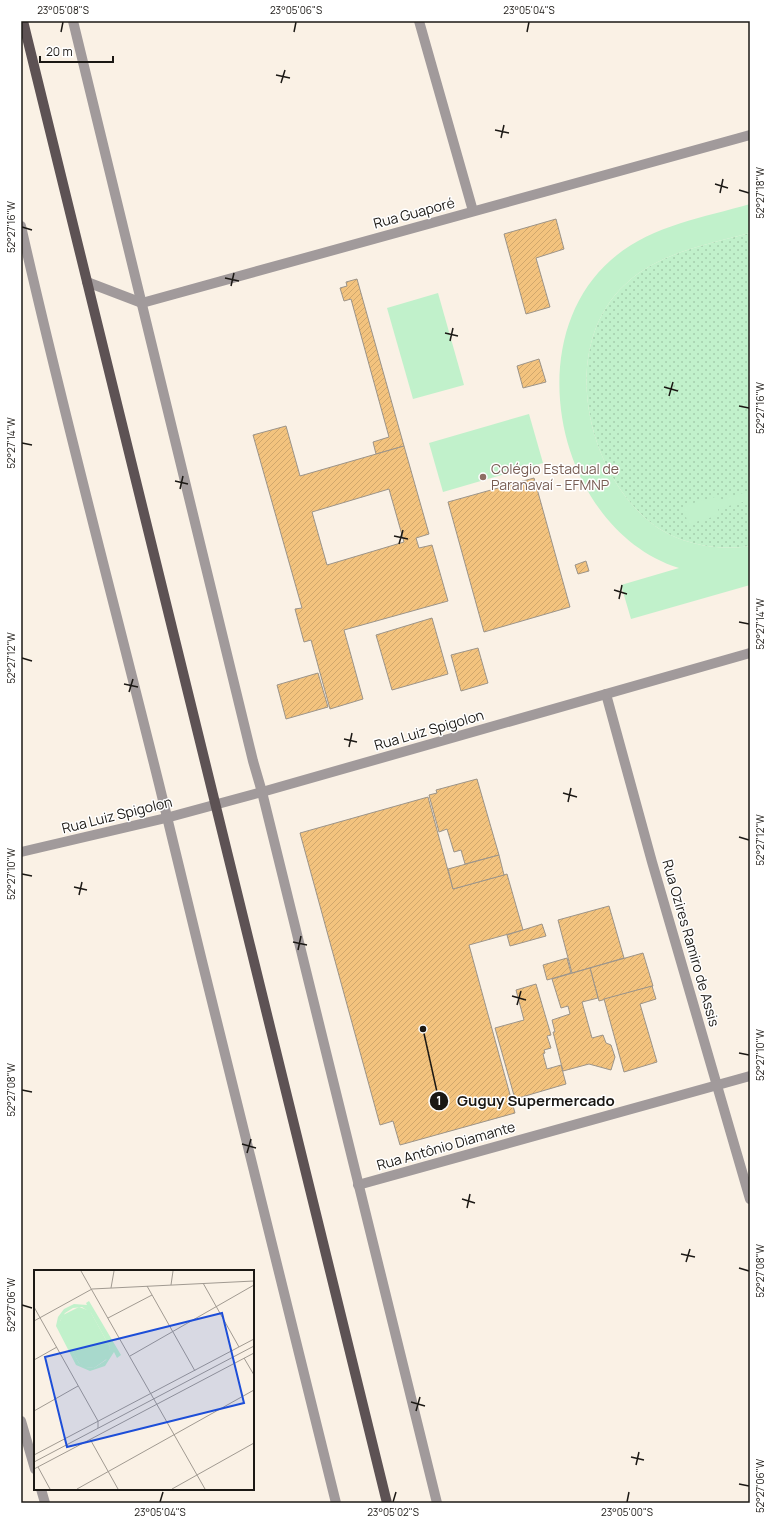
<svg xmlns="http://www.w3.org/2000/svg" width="771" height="1524" font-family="Manrope,sans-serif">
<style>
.grass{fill:url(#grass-dots)}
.park{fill:#c1f1cb}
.building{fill:url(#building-hatch);stroke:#9c9489;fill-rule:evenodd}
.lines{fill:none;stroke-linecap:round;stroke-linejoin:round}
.minor{stroke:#a19a9b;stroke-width:10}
.major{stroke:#5d5254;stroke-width:10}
.ticks{fill:none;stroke:#1b1814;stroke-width:1.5}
.education-dot{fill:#8d6e63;stroke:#fff;stroke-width:1.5}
.labels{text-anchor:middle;stroke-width:3;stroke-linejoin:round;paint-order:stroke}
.street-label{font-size:14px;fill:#1b1814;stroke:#fff}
.education-label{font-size:14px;fill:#785e54;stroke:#fff;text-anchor:start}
.inset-road{fill:none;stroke:#a19a91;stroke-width:1}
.view{fill:#1d4ed8;fill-opacity:0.15;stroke:#1d4ed8;stroke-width:2}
.inset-edge{fill:none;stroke:#1b1814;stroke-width:2}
.leader{fill:none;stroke:#1b1814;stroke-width:1.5}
.callout-dot{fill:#1b1814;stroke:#fff;stroke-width:1.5}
.mark-label{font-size:12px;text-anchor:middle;font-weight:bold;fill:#fff}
.callout-label{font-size:15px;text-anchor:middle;font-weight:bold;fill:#1b1814;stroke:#fff;stroke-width:3;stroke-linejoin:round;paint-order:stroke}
.neatline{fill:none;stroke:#1b1814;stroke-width:1.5}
.ticks-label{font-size:10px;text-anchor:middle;fill:#1b1814}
</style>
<defs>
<pattern id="grass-dots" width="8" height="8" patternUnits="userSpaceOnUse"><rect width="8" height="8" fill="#c1f1cb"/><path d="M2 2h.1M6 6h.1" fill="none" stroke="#a5cead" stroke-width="1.8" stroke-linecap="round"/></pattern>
<pattern id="building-hatch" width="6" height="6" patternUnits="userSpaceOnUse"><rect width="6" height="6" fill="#f3c37e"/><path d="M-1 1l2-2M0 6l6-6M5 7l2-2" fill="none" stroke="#d0a76c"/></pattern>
</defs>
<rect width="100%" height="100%" fill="#faf1e5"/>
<path class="grass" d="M750 233V546C716 551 677 544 650 522 583 467 558 340 630 280 663 252 709 244 750 233Z"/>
<g class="park">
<path d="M750 204V233C709 244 663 252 630 280 558 340 583 467 650 522 677 544 716 551 750 546V585L631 619 621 585 679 568C560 531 516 343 611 260 649 226 702 218 750 204Z"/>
<path d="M438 293 464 385 413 399 387 308Z"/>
<path d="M529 414 543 463 443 492 429 443Z"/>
<path d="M750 491V500L718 509 720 515 688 524 683 506 715 497 716 501Z"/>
</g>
<g class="building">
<path d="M556 219 564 249 536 258 550 307 526 314 504 234Z"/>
<path d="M357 279 404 446 376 454 373 442 389 437 351 299 344 301 340 288 347 286 346 282Z"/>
<path d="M539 359 546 382 523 388 517 366Z"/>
<path d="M286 426 300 476 404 446 429 534 416 538 419 548 432 545 448 601 344 630 363 699 330 709 311 640 304 642 295 609 302 608 253 435ZM389 489 404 542 327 565 312 512Z"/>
<path d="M534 478 570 607 484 632 448 502Z"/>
<path d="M586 561 589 571 578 574 575 565Z"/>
<path d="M432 618 448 674 392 690 376 635Z"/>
<path d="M478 648 488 683 461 691 451 655Z"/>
<path d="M318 673 328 707 286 719 277 685Z"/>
<path d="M477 779 499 855 465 864 461 850 454 852 447 829 439 832 429 795 437 793 436 790Z"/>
<path d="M428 797 453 889 507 874 523 930 469 945 515 1113 400 1145 393 1121 380 1125 300 833Z"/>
<path d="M499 855 504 875 453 889 448 869Z"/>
<path d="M609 906 624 958 572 973 558 920Z"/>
<path d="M542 924 546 936 510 946 507 935Z"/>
<path d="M643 953 653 986 599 1001 590 968Z"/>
<path d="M567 958 571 973 547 980 543 965Z"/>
<path d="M590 968 598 998 582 1002 592 1038 603 1035 606 1043 611 1045 615 1057 611 1070 589 1064 563 1071 553 1032H555L552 1020 570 1014 568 1006 561 1008 552 979Z"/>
<path d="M536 984 551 1035 547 1036 551 1048 544 1050 545 1053 543 1054 547 1069 561 1065 566 1084 515 1099 495 1028 524 1020 516 990Z"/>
<path d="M652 986 656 999 640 1004 657 1062 624 1072 604 999Z"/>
</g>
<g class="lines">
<g class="minor">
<path d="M73 21 253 761 262 792 437 1503"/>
<path d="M419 21 473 211"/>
<path d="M21 226C63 413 113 598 159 784 217 1024 276 1264 336 1503"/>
<path d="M87 282 142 303 750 135"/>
<path d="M606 694 652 862 750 1199"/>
<path d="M21 852 166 818 262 792 750 653"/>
<path d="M358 1185 750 1076"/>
<path d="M21 1421 35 1469"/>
<path d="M41 1489 45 1503"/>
</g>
<path class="major" d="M23 21 387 1503"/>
</g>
<path class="ticks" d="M61 32 63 22M294 32 296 22M527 32 529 22M276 75 290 78M281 83 285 70M495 130 509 133M501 138 504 125M715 184 728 188M739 190 749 193M720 193 723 179M22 227 32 230M225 278 239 281M231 286 234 273M445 333 458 336M450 341 453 328M664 387 678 391M669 396 673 382M739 406 749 408M22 443 32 445M175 481 188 484M180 489 183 476M394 536 408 539M399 544 403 530M614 590 627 594M619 599 622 585M739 622 749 624M22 658 32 661M124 684 138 687M129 692 133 679M344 739 357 742M349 747 352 733M563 793 577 797M568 802 571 788M739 837 749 840M22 874 32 876M74 887 87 890M79 895 82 882M293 942 307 945M298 950 301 936M512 996 526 1000M517 1005 521 991M739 1053 749 1055M22 1090 32 1092M242 1144 256 1148M247 1153 251 1139M462 1199 475 1203M467 1208 470 1194M681 1254 695 1257M686 1262 690 1249M739 1268 749 1271M22 1305 32 1308M411 1402 425 1406M416 1411 420 1397M631 1457 644 1460M636 1465 639 1452M739 1484 749 1486M160 1502 163 1492M393 1502 396 1492M627 1502 629 1492"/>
<circle class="education-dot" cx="483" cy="477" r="4"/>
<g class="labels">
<g class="street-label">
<text transform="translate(414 213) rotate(-15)" y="5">Rua Guaporé</text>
<text transform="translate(429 730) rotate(-16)" y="5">Rua Luiz Spigolon</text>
<text transform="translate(117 815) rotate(-14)" y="5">Rua Luiz Spigolon</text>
<text transform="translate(691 943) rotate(74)" y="5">Rua Ozires Ramiro de Assis</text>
<text transform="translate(446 1146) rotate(-16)" y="5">Rua Antônio Diamante</text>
</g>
<g class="education-label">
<text x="491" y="474">Colégio Estadual de<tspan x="491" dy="16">Paranavaí - EFMNP</tspan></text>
</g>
</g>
<g transform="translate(34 1270)">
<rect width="220" height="220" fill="#faf1e5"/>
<path d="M45 37 56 41 76 77 74 88 60 98 50 97 45 93 26 61V51L29 45Z" fill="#c1f1cb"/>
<path d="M55 31 87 85 83 88 80 82 71 96 56 101 42 95 22 56 24 47 30 39 40 34 53 35 52 33ZM48 37 57 43 76 77 72 90 60 98 52 97 45 93 26 59V51L31 43 39 38Z" fill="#c1f1cb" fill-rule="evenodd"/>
<path class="inset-road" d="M47 1 171 219M169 13 205 77M137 15 139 1M113 16 161 101M77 18 80 1M0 37 64 151V158M74 48 118 25M0 51 58 19 220 11M96 86 220 15M210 88 220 105M0 90 23 77M0 141 44 116M56 169 84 219M0 185 220 69M0 192 220 76M4 197 16 219M0 199 220 83M43 219 220 120M138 219 220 173"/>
<path class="view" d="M188 43 210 133 33 177 11 87Z"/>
<rect width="220" height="220" class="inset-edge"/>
</g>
<path class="leader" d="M423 1029L439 1101"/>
<g class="callout-dot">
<circle cx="423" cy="1029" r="4"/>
<circle cx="439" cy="1101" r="10"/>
</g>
<g class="mark-label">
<text x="439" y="1105">1</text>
</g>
<g class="callout-label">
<text x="536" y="1106">Guguy Supermercado</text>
</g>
<rect width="771" height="1524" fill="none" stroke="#ffffff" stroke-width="44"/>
<path d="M40 56v6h73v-6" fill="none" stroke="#1b1814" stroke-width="2"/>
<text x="46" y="56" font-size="12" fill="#1b1814" stroke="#ffffff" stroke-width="3" paint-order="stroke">20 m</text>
<rect x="22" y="22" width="727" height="1480" class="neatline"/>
<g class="ticks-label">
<text x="63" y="14">23°05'08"S</text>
<text x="296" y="14">23°05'06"S</text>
<text x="529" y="14">23°05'04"S</text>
<text transform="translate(760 193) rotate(-90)" y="4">52°27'18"W</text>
<text transform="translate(11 227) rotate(-90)" y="4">52°27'16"W</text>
<text transform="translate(760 408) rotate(-90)" y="4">52°27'16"W</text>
<text transform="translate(11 443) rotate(-90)" y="4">52°27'14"W</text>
<text transform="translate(760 624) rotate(-90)" y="4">52°27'14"W</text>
<text transform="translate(11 658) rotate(-90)" y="4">52°27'12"W</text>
<text transform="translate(760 840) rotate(-90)" y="4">52°27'12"W</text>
<text transform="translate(11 874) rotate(-90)" y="4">52°27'10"W</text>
<text transform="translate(760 1055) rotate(-90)" y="4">52°27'10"W</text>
<text transform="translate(11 1090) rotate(-90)" y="4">52°27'08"W</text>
<text transform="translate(760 1271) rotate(-90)" y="4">52°27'08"W</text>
<text transform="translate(11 1305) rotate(-90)" y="4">52°27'06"W</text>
<text transform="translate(760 1486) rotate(-90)" y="4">52°27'06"W</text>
<text x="160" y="1516">23°05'04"S</text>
<text x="393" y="1516">23°05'02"S</text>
<text x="627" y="1516">23°05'00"S</text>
</g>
</svg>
